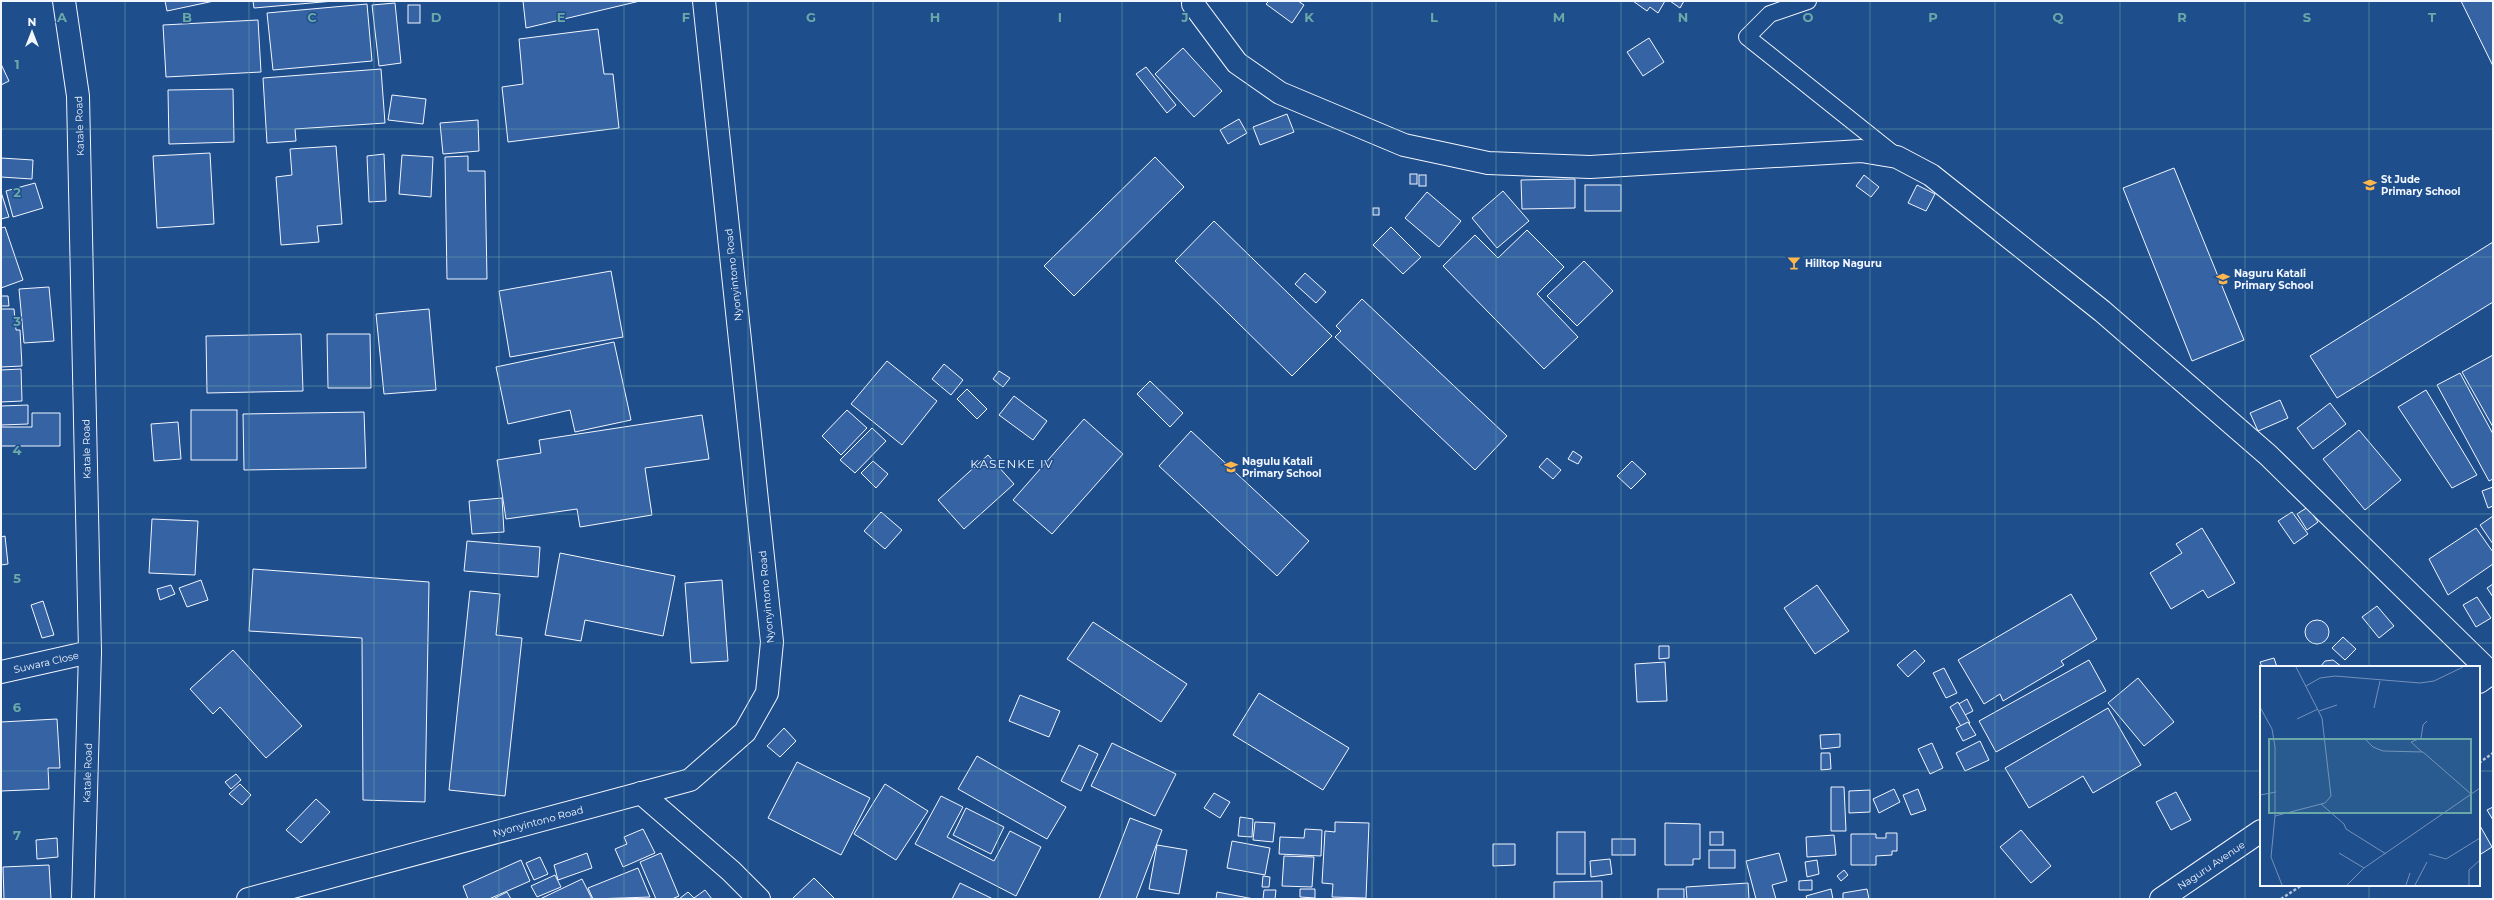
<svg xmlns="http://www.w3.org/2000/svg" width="2494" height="900" font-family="Montserrat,sans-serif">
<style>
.building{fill:#3563a3;stroke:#f2f6ff}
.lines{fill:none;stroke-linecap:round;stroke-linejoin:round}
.lane-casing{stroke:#f2f6ff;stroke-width:18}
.street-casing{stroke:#f2f6ff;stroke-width:24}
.secondary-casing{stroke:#f2f6ff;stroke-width:24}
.path{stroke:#b3c4dc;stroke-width:2.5;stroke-dasharray:3 2;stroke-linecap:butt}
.lane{stroke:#1f4e8c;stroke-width:16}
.street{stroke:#1f4e8c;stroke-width:22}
.secondary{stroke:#1f4e8c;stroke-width:22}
.grid{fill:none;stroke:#6aa9a8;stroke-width:1;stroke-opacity:0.55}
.labels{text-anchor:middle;stroke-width:3;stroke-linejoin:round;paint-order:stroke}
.street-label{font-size:10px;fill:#f2f6ff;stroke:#1f4e8c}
.poi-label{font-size:10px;font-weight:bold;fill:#f2f6ff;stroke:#1f4e8c;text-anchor:start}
.quarter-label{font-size:12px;letter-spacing:1px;fill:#f2f6ff;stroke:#1f4e8c}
.inset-road{fill:none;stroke:#7391ba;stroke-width:1}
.view{fill:#6aa9a8;fill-opacity:0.15;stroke:#6aa9a8;stroke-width:2}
.inset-edge{fill:none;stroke:#f2f6ff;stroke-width:2}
.grid-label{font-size:13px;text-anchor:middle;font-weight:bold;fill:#6aa9a8;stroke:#1f4e8c;stroke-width:3;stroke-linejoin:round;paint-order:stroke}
</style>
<rect width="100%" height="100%" fill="#1f4e8c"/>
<g class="building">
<path d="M165 1H214L167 11Z"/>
<path d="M253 1H334L254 8Z"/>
<path d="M523 1H640L526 28Z"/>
<path d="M1269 1H1298L1304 5 1292 23 1266 4Z"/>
<path d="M1633 1H1665L1658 13 1650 7 1647 11Z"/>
<path d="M1670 1H1684L1680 8Z"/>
<path d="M2461 1H2493V66Z"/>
<path d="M395 3 401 63 379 66 372 5Z"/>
<path d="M367 4 372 61 273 70 267 13Z"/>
<rect x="408" y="5" width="12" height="18"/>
<path d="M258 20 261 72 166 77 163 25Z"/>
<path d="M598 29 604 74H613L619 128 508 142 502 87 523 84 519 39Z"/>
<path d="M1649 38 1664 62 1643 76 1627 52Z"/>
<path d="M1183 48 1222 91 1194 117 1155 74Z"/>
<path d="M1 64 9 81 1 85Z"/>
<path d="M1146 67 1176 105 1167 113 1136 74Z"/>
<path d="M381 69 385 123 295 129 296 141 267 143 263 78Z"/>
<path d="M233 89 234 142 169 144 168 90Z"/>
<path d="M392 95 426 99 423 124 388 120Z"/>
<path d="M1287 114 1294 132 1260 145 1253 127Z"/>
<path d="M1239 119 1247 133 1228 144 1220 130Z"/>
<path d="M478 120 479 151 443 154 440 123Z"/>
<path d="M336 146 342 224 317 226 319 242 281 245 276 177 292 175 290 149Z"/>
<path d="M210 153 214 224 157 228 153 156Z"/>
<path d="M384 154 386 201 369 202 367 156Z"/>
<path d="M402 155 433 157 431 197 399 194Z"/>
<path d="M468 156V171H485L487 279H447L445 157Z"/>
<path d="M1155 157 1184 187 1074 296 1044 266Z"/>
<path d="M1 158 33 160 32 179 1 177Z"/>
<path d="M2174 168 2244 340 2192 361 2123 188Z"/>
<rect x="1410" y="174" width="7" height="10"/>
<rect x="1419" y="175" width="7" height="11"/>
<path d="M1864 175 1879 187 1871 197 1856 186Z"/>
<path d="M1575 179V208L1522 209 1521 180Z"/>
<path d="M35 183 43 208 13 217 6 191Z"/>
<rect x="1585" y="185" width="36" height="26"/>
<path d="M1917 185 1935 194 1926 211 1908 203Z"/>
<path d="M1503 191 1529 221 1497 248 1472 218Z"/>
<path d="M1 192 9 217 1 219Z"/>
<path d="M1427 192 1461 221 1439 247 1405 218Z"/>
<rect x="1373" y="208" width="6" height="7"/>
<path d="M1214 221 1332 336 1292 376 1175 261Z"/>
<path d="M5 227 23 280 1 288V228Z"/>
<path d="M1391 227 1421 257 1403 274 1373 245Z"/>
<path d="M1527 230 1564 267 1537 294 1578 337 1544 369 1443 266 1475 235 1498 258Z"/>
<path d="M2493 242V302L2337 398 2310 356Z"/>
<path d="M1584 261 1613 291 1577 326 1547 296Z"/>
<path d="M611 271 623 337 510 357 499 291Z"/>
<path d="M1305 273 1326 292 1316 303 1295 284Z"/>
<path d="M49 287 54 341 24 343 19 289Z"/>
<path d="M1 296H8L9 306H1Z"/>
<path d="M1362 299 1507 436 1475 470 1335 337 1341 331 1336 326Z"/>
<path d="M1 309H14L16 330H20L22 366 1 367Z"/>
<path d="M429 309 436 390 384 394 376 314Z"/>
<path d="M301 334 303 391 207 393 206 336Z"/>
<path d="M327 334H370L371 388H328Z"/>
<path d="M614 342 631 420 575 432 570 410 508 424 496 367Z"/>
<path d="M2493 355V427L2462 372Z"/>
<path d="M887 361 937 401 902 445 851 404Z"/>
<path d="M944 364 963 380 951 395 932 379Z"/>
<path d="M21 369 22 401 1 402V370Z"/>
<path d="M999 371 1010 378 1003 387 993 379Z"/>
<path d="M2460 373 2493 434V479L2489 481 2437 385Z"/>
<path d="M1150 381 1183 413 1170 427 1137 394Z"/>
<path d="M967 389 987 409 977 419 957 399Z"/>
<path d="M2426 390 2477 475 2452 488 2398 407Z"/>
<path d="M1014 396 1047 421 1033 440 999 415Z"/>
<path d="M2280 400 2288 418 2258 431 2250 413Z"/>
<path d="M2330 403 2346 424 2313 449 2297 428Z"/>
<path d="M28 405V424L1 425V406Z"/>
<rect x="191" y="410" width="46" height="50"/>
<path d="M847 410 867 428 841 455 822 436Z"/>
<path d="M364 412 366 468 244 470 243 414Z"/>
<path d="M32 413H60V446H1V427H32Z"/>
<path d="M702 415 709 459 645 468 652 515 580 527 577 509 506 519 497 460 541 453 539 440Z"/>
<path d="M1084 419 1123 454 1052 534 1013 500Z"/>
<path d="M178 422 181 459 154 461 151 424Z"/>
<path d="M872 428 886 441 855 473 840 460Z"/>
<path d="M2359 430 2401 480 2365 510 2323 459Z"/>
<path d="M1191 431 1309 541 1277 576 1159 466Z"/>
<path d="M1573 451 1582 457 1578 464 1568 459Z"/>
<path d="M988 455 1014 484 964 529 938 500Z"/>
<path d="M1547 458 1561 470 1553 479 1539 467Z"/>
<path d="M873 461 888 474 876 488 861 473Z"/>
<path d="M1632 461 1646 474 1631 489 1617 476Z"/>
<path d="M2493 487V506L2488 508 2482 491Z"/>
<path d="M502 498 504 532 472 534 469 501Z"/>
<path d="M2308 507 2318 522 2307 530 2297 514Z"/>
<path d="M881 512 902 530 885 549 864 531Z"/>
<path d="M2292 512 2308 534 2294 544 2278 521Z"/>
<path d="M2493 516V544L2480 525Z"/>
<path d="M152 519 198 521 195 575 149 573Z"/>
<path d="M2202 528 2235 583 2208 598 2203 590 2171 609 2150 573 2182 553 2176 544Z"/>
<path d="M2476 528 2493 552V564L2448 595 2429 559Z"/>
<path d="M5 536 8 564 1 565V537Z"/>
<path d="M467 541 540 547 538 577 464 571Z"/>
<path d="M560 553 675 576 663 636 585 620 581 641 545 635Z"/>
<path d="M253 569 429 582 425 802 363 800 362 638 249 631Z"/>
<path d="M201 580 208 600 187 607 179 588Z"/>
<path d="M722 580 728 661 691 663 685 583Z"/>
<path d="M2493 584V597L2487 588Z"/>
<path d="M171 585 175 594 160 600 157 589Z"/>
<path d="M1817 585 1849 631 1815 654 1784 608Z"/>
<path d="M470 591 500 594 496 635 522 638 505 796 449 790Z"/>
<path d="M2071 594 2097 639 2061 661 2064 665 2003 701 2000 694 1984 704 1958 660Z"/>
<path d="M2477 597 2491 618 2476 627 2463 605Z"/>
<path d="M43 601 54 635 42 638 31 605Z"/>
<path d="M2377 606 2394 626 2379 638 2362 617Z"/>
<circle cx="2317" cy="632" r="12"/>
<path d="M1093 622 1187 684 1161 722 1067 659Z"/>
<path d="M2343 637 2356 649 2345 660 2332 648Z"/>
<path d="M1659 646H1669V658L1659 659Z"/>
<path d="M233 650 302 726 266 758 220 707 213 714 190 689Z"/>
<path d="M1915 650 1925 661 1908 677 1897 665Z"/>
<path d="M2274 658 2277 667H2262L2260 662Z"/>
<path d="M2089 660 2106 691 1996 752 1979 721Z"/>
<path d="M2333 660 2342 667H2320L2325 661Z"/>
<path d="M1665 662 1667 701 1637 702 1635 664Z"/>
<path d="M1944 668 1957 693 1946 698 1933 673Z"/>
<path d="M2138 678 2174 722 2144 746 2108 703Z"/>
<path d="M1259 693 1349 748 1323 790 1233 735Z"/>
<path d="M1020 695 1060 711 1049 737 1009 721Z"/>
<path d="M1967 699 1973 711 1963 716 1957 705Z"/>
<path d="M1958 702 1970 723 1962 728 1950 707Z"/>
<path d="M2108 708 2141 765 2093 793 2083 776 2029 808 2005 768Z"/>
<path d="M57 719 60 768H48L49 789 1 791V722Z"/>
<path d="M1968 722 1976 735 1963 741 1956 728Z"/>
<path d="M784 728 796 741 780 757 767 746Z"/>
<path d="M1840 734V747L1821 749 1820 735Z"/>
<path d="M1980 741 1989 760 1965 771 1956 753Z"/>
<path d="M1112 743 1176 774 1155 816 1091 786Z"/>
<path d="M1932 743 1943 768 1930 774 1918 749Z"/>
<path d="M1079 745 1098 754 1081 791 1061 781Z"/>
<path d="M1821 753H1830L1831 769 1821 770Z"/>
<path d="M977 756 1066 807 1047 839 958 789Z"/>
<path d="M797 762 870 798 841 855 768 818Z"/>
<path d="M236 774 241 780 231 789 225 782Z"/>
<path d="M240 784 251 795 242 805 229 794Z"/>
<path d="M885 784 928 811 896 860 854 834Z"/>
<path d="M1831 787H1844L1846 831H1831Z"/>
<path d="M1894 789 1900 802 1879 813 1873 799Z"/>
<path d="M1918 789 1926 810 1911 815 1903 795Z"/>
<path d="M1870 790V812L1849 813V791Z"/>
<path d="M2176 792 2191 820 2171 830 2156 802Z"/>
<path d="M1214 793 1230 802 1220 818 1204 808Z"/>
<path d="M941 796 963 807 947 837 994 861 1010 831 1041 847 1016 896 915 844Z"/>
<path d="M316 799 330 812 301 843 286 830Z"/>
<path d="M2493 807V820L2487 810Z"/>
<path d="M966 808 1004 827 991 854 953 835Z"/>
<path d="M1240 817 1253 819 1252 837 1238 836Z"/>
<path d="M1130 818 1162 830 1136 899H1099Z"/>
<path d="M1255 822 1275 823 1273 842 1253 840Z"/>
<path d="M1335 822 1369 823 1366 898 1332 897 1333 884 1322 883 1325 831 1335 832Z"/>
<path d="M1665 823 1700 824V859H1693V865H1665Z"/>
<path d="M2479 824 2492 847 2481 854 2479 851Z"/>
<path d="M643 829 655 853 623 867 615 849 627 844 624 837Z"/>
<path d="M1305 829 1322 830 1321 856 1279 854 1280 837 1304 838Z"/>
<path d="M2021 830 2051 866 2031 883 2000 847Z"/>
<rect x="1557" y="832" width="28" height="42"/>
<rect x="1710" y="832" width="13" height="13"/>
<path d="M1886 833H1897V851H1892V855L1876 856V865H1851V834H1876V838H1886Z"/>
<path d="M1834 835 1836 855 1807 857 1806 837Z"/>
<path d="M57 838 58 857 37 859 36 840Z"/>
<rect x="1612" y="839" width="23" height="16"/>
<path d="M1232 841 1270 848 1265 875 1227 868Z"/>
<path d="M1493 844H1515V865L1493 866Z"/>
<path d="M1157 845 1187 850 1179 894 1149 889Z"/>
<rect x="1709" y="850" width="26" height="18"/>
<path d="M587 853 592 868 558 880 554 865Z"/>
<path d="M661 853 679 896 672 899H656L640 862Z"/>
<path d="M1779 853 1787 881 1772 885 1776 899H1756L1746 861Z"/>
<path d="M1284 856 1314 857 1312 887 1282 886Z"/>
<path d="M540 857 548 874 534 880 526 863Z"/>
<path d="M1610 859 1612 874 1591 877 1590 861Z"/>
<path d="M521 860 530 881 489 899H468L463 886Z"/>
<path d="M1817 860 1819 874 1807 877 1805 862Z"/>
<path d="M49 865 51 899H4L3 867Z"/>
<path d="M638 868 650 897 593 899 588 888Z"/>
<path d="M1844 870 1848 875 1841 881 1837 876Z"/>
<path d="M555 875 561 887 537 897 531 886Z"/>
<path d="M1263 876 1270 877 1269 887H1262Z"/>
<path d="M814 878 835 899H792Z"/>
<path d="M582 879 592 899H540Z"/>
<path d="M1812 880V890H1799V881Z"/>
<path d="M1602 881V899H1554V882Z"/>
<path d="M960 883 993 899H952Z"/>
<path d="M1748 883 1749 899H1687L1686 887Z"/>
<path d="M1300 889H1315V898L1300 897Z"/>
<rect x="1658" y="889" width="26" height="10"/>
<path d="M1831 889 1833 899H1807L1806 896Z"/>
<path d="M1867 889 1869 899H1843V893Z"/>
<path d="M705 890 712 899H679L688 892 694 898Z"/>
<path d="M1264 890H1276L1275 899H1263Z"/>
<path d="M507 892 511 899H493Z"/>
<path d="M1217 892 1254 899H1216Z"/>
</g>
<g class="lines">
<g class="lane-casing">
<path id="lane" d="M1808 1 1770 14 1747 37 1896 156"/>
</g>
<g class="street-casing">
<g id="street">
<path d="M64 1 78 96 90 652 83 899"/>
<path d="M1193 4 1237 63 1280 93 1404 145 1488 163 1590 167 1861 151 1897 157 1931 175 2102 311 2268 455 2491 673"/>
<path d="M1 672 90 652"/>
<path d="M641 793 731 871 759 899"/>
<path d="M248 899 690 780 745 732 767 693 772 642 704 1"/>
</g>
</g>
<g class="secondary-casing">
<g id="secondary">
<path d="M2479 682 2493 672"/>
<path d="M2161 899 2261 831"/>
</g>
</g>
<g class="path">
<path d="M2479 763 2493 753"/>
<path d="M2281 899 2302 885"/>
</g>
<use href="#lane" class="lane"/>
<use href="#street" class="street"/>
<use href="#secondary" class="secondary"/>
</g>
<path class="grid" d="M125 1V899M249 1V899M374 1V899M499 1V899M624 1V899M748 1V899M873 1V899M998 1V899M1122 1V899M1247 1V899M1372 1V899M1496 1V899M1621 1V899M1746 1V899M1870 1V899M1995 1V899M2120 1V899M2245 1V899M2369 1V667M1 129H2493M1 257H2493M1 386H2493M1 514H2493M1 643H2493M1 771H2261M2479 771H2493M2369 885V899"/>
<defs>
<g id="school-bare" transform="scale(1.08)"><path d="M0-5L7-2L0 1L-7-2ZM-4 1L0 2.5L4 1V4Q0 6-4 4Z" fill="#ffb74d" stroke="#1f4e8c" stroke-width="2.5" paint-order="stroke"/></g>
<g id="bar-bare" transform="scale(1.08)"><path d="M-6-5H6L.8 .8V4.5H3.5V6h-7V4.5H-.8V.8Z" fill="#ffb74d" stroke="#1f4e8c" stroke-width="2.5" paint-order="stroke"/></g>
</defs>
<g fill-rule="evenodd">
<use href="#school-bare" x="2370" y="185"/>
<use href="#bar-bare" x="1794" y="263"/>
<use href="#school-bare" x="2223" y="279"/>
<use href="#school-bare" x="1231" y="467"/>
</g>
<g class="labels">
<g class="street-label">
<text transform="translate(79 126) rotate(-92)" y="4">Katale Road</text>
<text transform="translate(733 275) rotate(-96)" y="4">Nyonyintono Road</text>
<text transform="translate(86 449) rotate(-91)" y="4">Katale Road</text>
<text transform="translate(766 597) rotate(-95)" y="4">Nyonyintono Road</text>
<text transform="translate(46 662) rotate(-13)" y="4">Suwara Close</text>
<text transform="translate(87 773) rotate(-88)" y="4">Katale Road</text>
<text transform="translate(538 821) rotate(-15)" y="4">Nyonyintono Road</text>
<text transform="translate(2211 865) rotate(-34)" y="4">Naguru Avenue</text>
</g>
<g class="poi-label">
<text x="2381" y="183">St Jude<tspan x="2381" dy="12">Primary School</tspan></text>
<text x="1805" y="267">Hilltop Naguru</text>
<text x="2234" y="277">Naguru Katali<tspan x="2234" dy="12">Primary School</tspan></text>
<text x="1242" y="465">Nagulu Katali<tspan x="1242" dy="12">Primary School</tspan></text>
</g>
<g class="quarter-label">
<text x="1012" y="468">KASENKE IV</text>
</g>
</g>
<g transform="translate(2260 666)">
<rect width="220" height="220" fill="#1f4e8c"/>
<path class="inset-road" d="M46 20 60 12 75 10 160 17 174 15 203 1M0 41 12 63 15 81V150L11 191 22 219M114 42 120 15M59 45 77 39M37 53 58 43M106 74 113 81 123 85 163 86 211 128M162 86 151 76 161 72 163 59 167 55M0 129 16 126M61 138 84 158 86 163 126 188M15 150 65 137 71 130 62 52 36 1M79 187 104 202M169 188 186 193 220 172M87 219 104 202 220 122M146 219 150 207M155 219 167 196M209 219V204L220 194"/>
<path class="view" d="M9 73H211V147H9Z"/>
<rect width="220" height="220" class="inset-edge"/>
</g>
<g class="grid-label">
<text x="62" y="22">A</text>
<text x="187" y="22">B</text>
<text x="312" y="22">C</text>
<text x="436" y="22">D</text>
<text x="561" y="22">E</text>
<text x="686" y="22">F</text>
<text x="811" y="22">G</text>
<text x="935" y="22">H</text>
<text x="1060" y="22">I</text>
<text x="1185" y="22">J</text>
<text x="1309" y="22">K</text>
<text x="1434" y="22">L</text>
<text x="1559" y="22">M</text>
<text x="1683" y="22">N</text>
<text x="1808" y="22">O</text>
<text x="1933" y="22">P</text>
<text x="2058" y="22">Q</text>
<text x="2182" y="22">R</text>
<text x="2307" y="22">S</text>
<text x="2432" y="22">T</text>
<text x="17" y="69">1</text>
<text x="17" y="197">2</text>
<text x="17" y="326">3</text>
<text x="17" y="455">4</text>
<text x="17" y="583">5</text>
<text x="17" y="712">6</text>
<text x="17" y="840">7</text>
</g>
<rect width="2494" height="900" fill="none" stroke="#f2f6ff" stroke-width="4"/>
<g transform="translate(32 32)" stroke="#1f4e8c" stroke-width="3" paint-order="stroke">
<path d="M0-3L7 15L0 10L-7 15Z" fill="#f2f6ff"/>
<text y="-6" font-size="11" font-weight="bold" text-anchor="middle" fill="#f2f6ff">N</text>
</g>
</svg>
